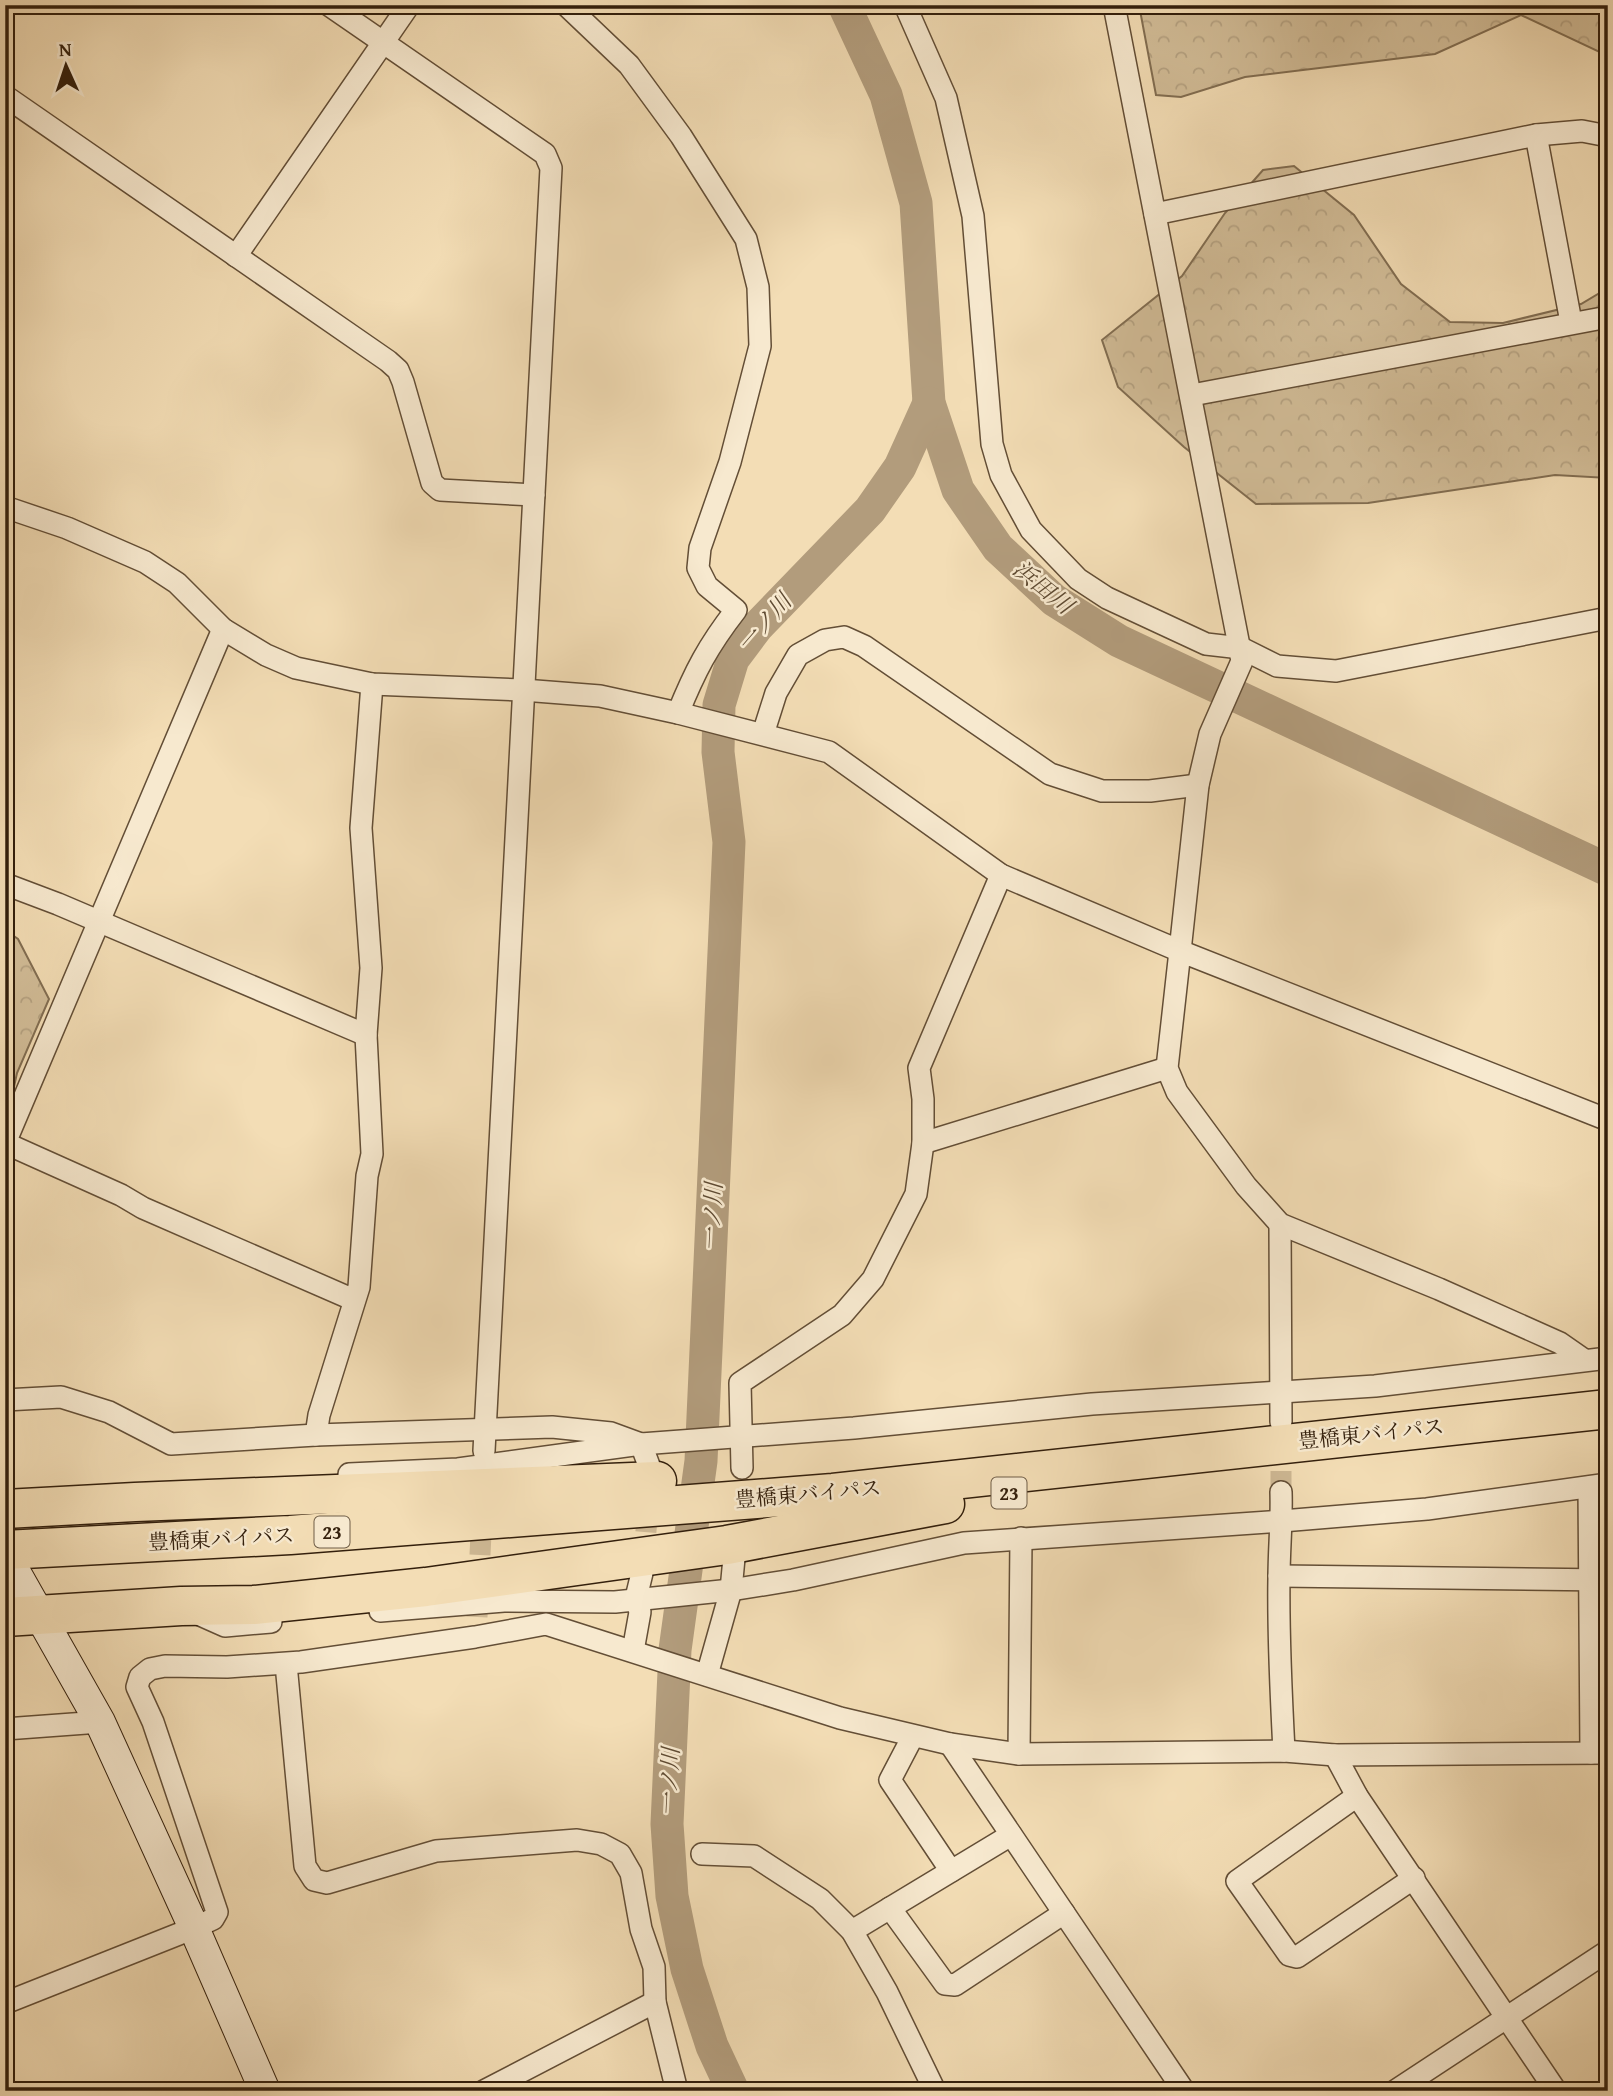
<svg xmlns="http://www.w3.org/2000/svg" width="1613" height="2096" font-family="'Gentium Book Plus','Noto Serif JP',serif">
<style>
.forest{fill:url(#forest-crowns);stroke:#826e52;stroke-width:2}
.lines{fill:none;stroke-linecap:round;stroke-linejoin:round}
.river{stroke:#b29c7c;stroke-width:33}
.street-tunnel{stroke:#cdb793;stroke-width:21;stroke-dasharray:21 10;stroke-linecap:butt}
.street-casing{stroke:#634e36;stroke-width:24}
.secondary-casing{stroke:#331f0c;stroke-width:32}
.highway-casing{stroke:#331f0c;stroke-width:41}
.street{stroke:#f7e9cf;stroke-width:21}
.secondary{stroke:#f7e9cf;stroke-width:30}
.highway{stroke:#f3ddb5;stroke-width:38}
.labels{text-anchor:middle;stroke-width:5;stroke-linejoin:round;paint-order:stroke}
.shield{fill:#f7e9cf;stroke:#6e5c46;stroke-width:2}
.shield-label{font-size:19px;font-weight:bold;fill:#331f0c}
.street-label{font-size:21px;fill:#331f0c;stroke:#f7e9cf}
.water-label{font-size:23px;font-style:italic;fill:#5f4b33;stroke:#f7e9cf}
</style>
<defs>
<pattern id="forest-crowns" width="20" height="18" patternUnits="userSpaceOnUse" patternTransform="scale(1.75)"><rect width="20" height="18" fill="#d2bd98"/><path d="M2 6a3 3 0 1 1 6 0M12 15a3 3 0 1 1 6 0" fill="none" stroke="#b5a282"/></pattern>
</defs>
<rect width="100%" height="100%" fill="#f3ddb5"/>
<filter id="stains"><feTurbulence type="fractalNoise" baseFrequency=".00286" numOctaves="4"/><feColorMatrix values="0 0 0 0 .2 0 0 0 0 .09 0 0 0 0 .02 0 0 0 .5 -.17"/></filter>
<radialGradient id="worn" r=".72"><stop offset=".6" stop-color="#630" stop-opacity="0"/><stop offset="1" stop-color="#630" stop-opacity=".3"/></radialGradient>
<g class="forest">
<path d="M1139 5H1608V56L1521 15 1435 54 1245 77 1181 97 1156 95Z"/>
<path d="M1294 166 1354 215 1401 284 1450 322 1503 323 1581 304 1608 288V478L1555 475 1368 503 1256 504 1184 447 1118 387 1102 340 1182 276 1225 213 1263 170Z"/>
<path d="M5 930 18 939 49 999 17 1073 5 1128Z"/>
</g>
<g class="lines">
<g class="river">
<path d="M844 5 886 95 916 203 929 403 958 490 998 548 1054 600 1119 641 1608 870"/>
<path d="M733 2091 712 2046 687 1969 672 1896 667 1824 675 1650 701 1461 729 842 718 752 719 705 733 659 757 627 870 510 900 467 929 403"/>
</g>
<g class="street-tunnel">
<path d="M1281 1492V1438"/>
<path d="M643 1563 649 1498"/>
<path d="M477 1617 482 1513"/>
</g>
<g class="street-casing">
<g id="street">
<path d="M329 5 545 154 551 168 484 1451"/>
<path d="M566 5 629 65 681 136 746 239 758 287 760 346 730 462 700 548 698 568 707 586 736 610C708 646 695 671 678 713"/>
<path d="M905 5 946 98 973 216 992 444 1001 475 1031 530 1078 579 1107 598 1206 644 1241 648 1277 666 1336 671 1608 618"/>
<path d="M5 96 388 361 398 370 403 382 432 483 440 490 534 495"/>
<path d="M1536 135 1571 322"/>
<path d="M1155 214 1536 135 1582 131 1608 136"/>
<path d="M236 256 409 5"/>
<path d="M1192 395 1608 317"/>
<path d="M5 507 67 528 145 562 177 583 223 629 266 655 296 668 372 684 523 690 600 696 678 713 829 752 1001 875 1180 951 1198 785 1210 734 1242 661 1114 5"/>
<path d="M763 734 776 693 798 655 825 640 844 637 864 646 1050 774 1102 791H1150L1198 785"/>
<path d="M5 884 58 904 366 1035"/>
<path d="M5 1143 223 629"/>
<path d="M5 1143 121 1195 143 1208 354 1300"/>
<path d="M923 1143 1167 1068"/>
<path d="M1280 1224 1281 1422"/>
<path d="M1583 1359 1560 1343 1439 1289 1280 1224 1246 1186 1177 1092 1167 1068 1180 951 1608 1120"/>
<path d="M5 1400 61 1397 109 1412 171 1444 316 1435 552 1427 611 1433 641 1444 651 1471"/>
<path d="M316 1435 319 1415 359 1287 367 1176 372 1154 366 1035 371 968 361 828 372 684"/>
<path d="M742 1468 740 1383 842 1315 873 1279 916 1194 923 1143V1099L919 1068 1001 875"/>
<path d="M349 1474 458 1469 641 1444 854 1428 1092 1404 1375 1386 1608 1358"/>
<path d="M1589 1487 1591 1753"/>
<path d="M1281 1492C1282 1521 1279 1549 1279 1578 1278 1636 1281 1694 1284 1751"/>
<path d="M1279 1576 1608 1580"/>
<path d="M380 1611 504 1601 615 1602 731 1590 793 1580 964 1543 1282 1521 1427 1509 1608 1484"/>
<path d="M198 1614 225 1626 271 1622"/>
<path d="M633 1651 640 1612 636 1598 642 1573"/>
<path d="M286 1664 305 1866 314 1880 327 1883 436 1851 577 1840 601 1844 620 1854 631 1873 641 1929 654 1967 655 2002"/>
<path d="M707 1675 731 1590 734 1558"/>
<path d="M5 1729 100 1722"/>
<path d="M913 1736 890 1780 951 1871"/>
<path d="M950 1744 1184 2091"/>
<path d="M1019 1754 1021 1538"/>
<path d="M1335 1755 1357 1796 1556 2091"/>
<path d="M1357 1796 1237 1881 1289 1955 1297 1957 1414 1878"/>
<path d="M702 1854 754 1856 820 1899 852 1931 887 1992 935 2091"/>
<path d="M890 1908 945 1984 955 1985 1064 1913"/>
<path d="M852 1931 1011 1835"/>
<path d="M5 2003 194 1928 213 1919 217 1912 153 1722 137 1687 140 1677 150 1669 165 1666 227 1667 301 1662 475 1637 546 1624 840 1718 950 1744 1019 1754 1284 1751 1335 1755 1608 1753"/>
<path d="M484 2091 655 2002 677 2091"/>
<path d="M1395 2091 1608 1951"/>
</g>
</g>
<g class="secondary-casing">
<path id="secondary" d="M5 1554 100 1722 194 1928 265 2091"/>
</g>
<g class="highway-casing">
<g id="highway">
<path d="M5 1509 135 1502 657 1481"/>
<path d="M5 1550 290 1535 833 1493 1608 1409"/>
<path d="M5 1617 181 1606 254 1605 426 1587 727 1545 945 1504"/>
</g>
</g>
<use href="#street" class="street"/>
<use href="#secondary" class="secondary"/>
<use href="#highway" class="highway"/>
</g>
<g class="labels">
<g class="shield">
<rect x="991.5" y="1477.5" width="35" height="31" rx="5"/>
<rect x="314.5" y="1516.5" width="35" height="31" rx="5"/>
</g>
<g class="shield-label">
<text x="1009" y="1500">23</text>
<text x="332" y="1539">23</text>
</g>
<g class="street-label">
<text transform="translate(1371 1434) rotate(-6)" y="7">豊橋東バイパス</text>
<text transform="translate(808 1494) rotate(-5)" y="7">豊橋東バイパス</text>
<text transform="translate(221 1539) rotate(-3)" y="7">豊橋東バイパス</text>
</g>
<g class="water-label">
<text transform="translate(1043 587) rotate(39)" y="8">浜田川</text>
<text transform="translate(764 623) rotate(-49)" y="8">一ノ川</text>
<text transform="translate(712 1217) rotate(-87)" y="8">一ノ川</text>
<text transform="translate(669 1782) rotate(-87)" y="8">一ノ川</text>
</g>
</g>
<rect width="1613" height="2096" fill="none" stroke="#f3ddb5" stroke-width="28"/>
<rect x="7" y="7" width="1599" height="2082" fill="none" stroke="#331f0c" stroke-width="3.5"/>
<rect x="14" y="14" width="1585" height="2068" fill="none" stroke="#331f0c" stroke-width="2"/>
<g transform="translate(66 66) rotate(357)" stroke="#f7e9cf" stroke-width="5" paint-order="stroke">
<path d="M0-5L12 26L0 18L-12 26Z" fill="#331f0c"/>
<text y="-10" font-size="19" font-weight="bold" text-anchor="middle" fill="#331f0c">N</text>
</g>
<rect width="100%" height="100%" filter="url(#stains)"/>
<rect width="100%" height="100%" fill="url(#worn)"/>
</svg>
